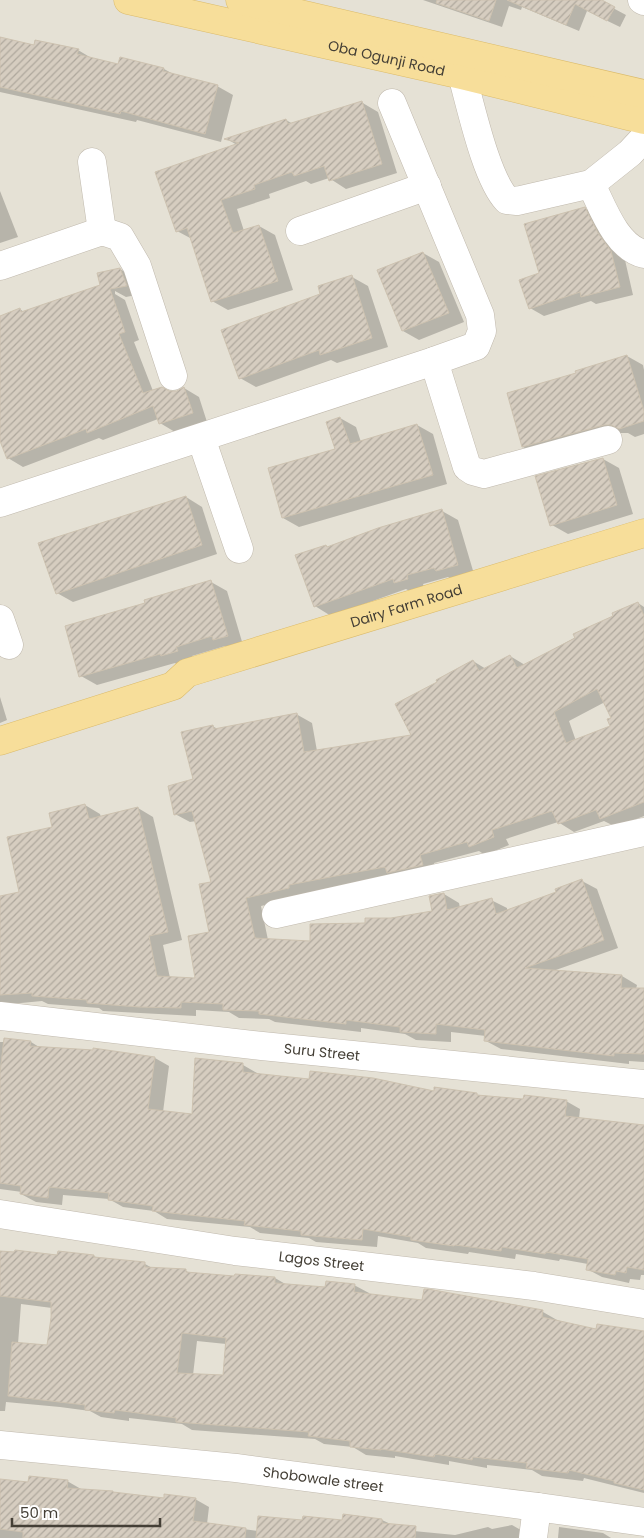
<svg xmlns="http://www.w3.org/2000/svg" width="644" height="1538" font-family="Poppins,sans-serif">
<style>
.residential{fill:#e5e1d5}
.shadow{fill:#0003;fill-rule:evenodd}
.building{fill:url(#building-hatch);stroke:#cdc2b0;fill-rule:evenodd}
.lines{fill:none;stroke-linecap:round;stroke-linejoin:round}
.minor-casing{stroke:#c0b9ad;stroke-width:29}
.major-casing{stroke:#dbbb6b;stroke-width:29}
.minor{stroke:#fff;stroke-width:28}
.major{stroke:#f7de9a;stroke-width:28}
.labels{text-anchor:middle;stroke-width:4;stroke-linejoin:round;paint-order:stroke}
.street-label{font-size:14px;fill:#443f36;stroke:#fff}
</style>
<defs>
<pattern id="building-hatch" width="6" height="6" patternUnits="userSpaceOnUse" patternTransform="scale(1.25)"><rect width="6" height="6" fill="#d6cdc0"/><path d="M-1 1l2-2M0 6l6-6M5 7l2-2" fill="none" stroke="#afa89d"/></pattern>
</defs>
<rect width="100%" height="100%" fill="#f2efe6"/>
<rect class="residential" x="0" y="0" width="644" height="1538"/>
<g class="shadow">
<path d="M423 0H598L626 15 620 27 587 11 579 31 522 7 521 10 509 6 502 27Z"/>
<path d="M0 38 35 46 78 50 93 59 119 65 164 69 175 75 217 86 233 95 221 142 137 120 136 122 0 92Z"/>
<path d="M361 102 378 112 397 173 346 189 329 178 311 184 306 181 269 194 270 198 237 209 244 231 259 226 275 235 293 290 228 310 212 301 192 239 177 231 237 145 227 139 286 120 293 124Z"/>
<path d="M0 191 18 237 0 243Z"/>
<path d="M584 208 598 216 625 260 633 295 596 304 591 301 544 316 530 308Z"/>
<path d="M423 253 439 262 464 322 419 340 403 331Z"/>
<path d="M120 269 135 278 141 294 126 297 115 291V294L125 300 139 340 134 342 153 391 178 392 184 388 199 397 207 422 175 432 160 423 158 419 103 440 99 438 23 467 8 458 0 438V317L20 309 25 313 102 286Z"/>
<path d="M352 277 368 286 388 347 337 363 331 360 256 387 240 378Z"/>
<path d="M627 356 643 365 644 370V434L635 437 628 433H620L539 456 523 447 577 374Z"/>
<path d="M340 418 356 427 361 442 417 425 433 434 447 484 299 527 283 518 337 450Z"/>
<path d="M603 459 619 468 633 514 568 534 552 525Z"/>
<path d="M186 497 202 507 217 554 73 602 57 593Z"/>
<path d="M442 511 458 520 474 574 453 580 448 577 423 584 424 588 411 592 406 589 331 616 315 606 326 546 329 548Z"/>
<path d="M211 582 227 591 243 645 230 648 225 646 192 656 193 660 178 665 175 663 97 685 81 676 146 603Z"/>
<path d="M638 603 644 607V816L616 827 604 821 574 832 558 822 506 839 509 845 485 855 479 851 434 863 437 874 357 883 303 894 304 896 261 906 268 940 312 942 366 924 433 912 444 894 459 903 460 908 491 900 507 908V911L558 893 582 881 597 889 618 948 553 971 622 976 637 985 636 989H644V1062L629 1061V1064L501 1049 486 1041V1036L451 1032V1042L416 1040 405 1034 361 1028V1032L275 1022 269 1019 239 1018 229 1012 196 1010V1016L103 1011 99 1008 48 1004 42 1001 0 1005V897L21 893 54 828 85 805 100 814 101 817 138 808 153 817 182 940 163 945 170 978 196 979 211 933 213 883 196 821 190 822 175 814 194 780 212 726 218 729 296 714 312 723 317 751 412 736 439 683 473 661 486 669 510 656 525 665ZM605 702 613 718 611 727 576 741 569 721Z"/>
<path d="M0 697 7 720 0 723Z"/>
<path d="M0 1042H31L39 1047 94 1052V1050L155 1058 169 1066 163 1112 193 1115 197 1059 243 1065 257 1073V1075L435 1092 477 1095 480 1097 525 1101H566L580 1109 579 1119 644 1126V1275H641L640 1280 630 1279 629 1283 602 1277 587 1269 588 1264 560 1259 559 1261 516 1254 515 1259 469 1252 468 1254 426 1248 418 1243 378 1236 377 1247 316 1242 309 1238 260 1233 250 1227 167 1219 154 1211 123 1207 109 1199 63 1195 62 1205 36 1202 21 1194 22 1192 0 1189Z"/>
<path d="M0 1253 58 1256 59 1253 94 1256 99 1259 145 1264 154 1269 186 1271 190 1273 236 1278H275L287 1285 327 1289 354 1285 369 1293V1295L543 1312 557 1320V1322L597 1331 644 1334V1493L584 1478 583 1481 542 1476 532 1470 487 1465V1468L449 1461V1465L395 1456V1458L366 1455 353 1447 324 1444 315 1439 192 1430 182 1424 129 1418V1421L101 1417 90 1411 60 1407 6 1402 5 1411H0ZM21 1304 52 1308 48 1346 18 1344ZM197 1341 226 1344 224 1377 193 1375Z"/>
<path d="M0 1480 29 1483 67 1481 81 1489 165 1500 195 1499 209 1507 207 1524 258 1531 304 1521 344 1522 382 1520 403 1530 455 1535 488 1527 492 1529 512 1525 526 1533 527 1538H0Z"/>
<path d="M559 1527 603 1533 611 1538H558Z"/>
</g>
<g class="building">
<path d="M437 0H496L489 21 436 3Z"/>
<path d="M507 0H602L615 7 607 21 575 4 566 25Z"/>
<path d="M0 37 34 45 35 40 79 49 77 54 118 64 120 57 164 68 163 71 218 85 205 134 121 111 120 114 0 87Z"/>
<path d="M362 101 382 164 329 181 324 166 294 176 292 172 254 185 255 189 221 200 233 233 259 225 278 281 211 302 187 228 176 232 155 172 239 143 224 139 286 119 288 124Z"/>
<path d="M585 207 598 233 611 251 620 287 581 297 580 292 529 309 519 280 539 273 524 224Z"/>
<path d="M423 252 449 313 402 331 377 270Z"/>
<path d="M120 268 127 286 110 289 125 332 119 334 143 393 162 387 169 391H177L184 387 193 413 159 424 153 406 87 433 86 429 7 459 0 441V316L20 308 21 312 100 285 97 273Z"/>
<path d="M352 275 372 338 320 355 319 350 239 379 221 330 320 294 318 286Z"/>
<path d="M627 355 644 411V421L619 429 611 425H604L522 447 507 393 576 373 575 371Z"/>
<path d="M340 417 350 444 417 424 433 475 282 518 268 468 335 449 326 422Z"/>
<path d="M603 458 617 505 550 526 535 476Z"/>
<path d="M186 496 202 545 56 594 38 543Z"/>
<path d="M442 509 458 565 436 571 434 568 407 575 408 579 394 583 393 579 314 607 295 555 326 545 327 547 378 528Z"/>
<path d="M211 580 228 636 213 640 212 636 176 647 178 651 161 656 160 654 79 677 65 626 145 603 144 600Z"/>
<path d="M638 602 644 616V802L600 819 596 810 558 824 552 811 492 830 494 837 469 847 467 842 420 855 423 865 387 873 385 867 341 875 289 885V888L246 898 255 938 310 941V924L365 923V918H391L432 911 429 896 444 893 447 910 492 898 496 914 556 892 555 889 582 879 604 940 525 968 622 975 621 988H644V1054L614 1053V1056L484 1041 485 1030 436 1024V1034L400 1032V1027L346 1020V1024L259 1014V1011L223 1010V1004L181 1002V1008L139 1007 87 1003V1000L32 996V993L0 995V896L19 892 7 837 52 827 49 813 85 804 89 819 138 807 168 932 149 936 157 976 195 978 188 936 209 932 199 884 211 882 192 811 174 815 168 786 193 779 181 732 213 725 214 729 297 713 304 752 411 735 395 704 437 682 436 680 473 660 479 671 510 655 517 668 575 638 573 634 613 616 612 613ZM597 689 611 718 607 719 610 726 566 743 554 712Z"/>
<path d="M4 1038 31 1041 30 1046 93 1050V1048L155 1057 148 1109 192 1114 195 1058 243 1063V1072L309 1079 310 1071 373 1078 434 1091V1087L477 1093V1095L523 1099 524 1095 567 1100 565 1116 644 1125V1270L627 1267 626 1273 616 1271 615 1275 586 1270 588 1259 546 1252 545 1254 502 1247 501 1251 455 1245 454 1246 411 1240V1237L363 1229 362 1240 301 1235V1231L244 1225 245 1221 152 1211 153 1206 108 1200 109 1193 49 1187 48 1198 20 1194 21 1186 0 1183V1073Z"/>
<path d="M15 1250 57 1255 58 1251 94 1255V1257L145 1262V1267L186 1269V1272L234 1276 235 1274 275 1277V1283L325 1287 326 1281 355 1284 354 1292 422 1300 424 1289H428L543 1310 542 1317 596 1329 597 1324 644 1331V1490L614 1483V1481L569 1470 568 1473 526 1468 527 1463 473 1457 472 1460 435 1454 434 1457 381 1449V1450L350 1447V1441L308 1436 309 1432 176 1422V1418L115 1410 114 1413 85 1410V1405L8 1396 12 1342 47 1345 51 1318V1302L0 1296V1251L14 1252ZM182 1333 226 1338 223 1375 177 1373Z"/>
<path d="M29 1476 68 1480 67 1488 113 1491V1492L164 1498V1494L196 1498 193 1521 246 1528 245 1538H23V1532L0 1529V1479L28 1482Z"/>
<path d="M343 1514 382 1519V1523L416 1526 415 1538H256L258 1516 302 1520 303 1516 342 1520Z"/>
</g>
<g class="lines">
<g class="minor-casing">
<g id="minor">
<path d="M642 0 644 1"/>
<path d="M462 75C471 107 486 178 507 200L517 201 591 184 630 153 644 138"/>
<path d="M92 162 102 231"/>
<path d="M591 184C603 208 616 247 644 254"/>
<path d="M300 231 427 186"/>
<path d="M0 266 102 231 120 237 137 266 173 376"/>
<path d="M434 361 467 467 473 471 484 474 608 440"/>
<path d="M201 438 239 549"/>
<path d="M0 503 434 361 476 346 482 331 480 315 392 103"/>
<path d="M0 619 9 645"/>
<path d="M276 914 644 832"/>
<path id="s1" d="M0 1016 262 1046 644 1084"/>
<path id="s2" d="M0 1214 235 1251 534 1286 644 1304"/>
<path id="s3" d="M0 1445 236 1468 537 1507 644 1522"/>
<path d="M533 1538 537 1507"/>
</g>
</g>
<g class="major-casing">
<g id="major">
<path id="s4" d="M128 0 462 75 644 120"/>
<path d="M240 0 644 94"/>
<path id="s5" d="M0 741 173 686 187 673 644 533"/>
</g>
</g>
<use href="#minor" class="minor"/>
<use href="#major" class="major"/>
</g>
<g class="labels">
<g class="street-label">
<text dy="5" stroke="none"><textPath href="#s4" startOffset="265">Oba Ogunji Road</textPath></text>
<text dy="5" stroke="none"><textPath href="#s5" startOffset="430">Dairy Farm Road</textPath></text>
<text dy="5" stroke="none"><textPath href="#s1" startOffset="324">Suru Street</textPath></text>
<text dy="5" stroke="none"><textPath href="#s2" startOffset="325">Lagos Street</textPath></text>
<text dy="5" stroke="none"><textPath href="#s3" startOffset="325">Shobowale street</textPath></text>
</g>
</g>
<path d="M12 1518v8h148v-8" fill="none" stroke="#443f36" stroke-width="2.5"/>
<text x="20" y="1518" font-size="15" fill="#443f36" stroke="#ffffff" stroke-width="4" paint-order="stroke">50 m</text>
</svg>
